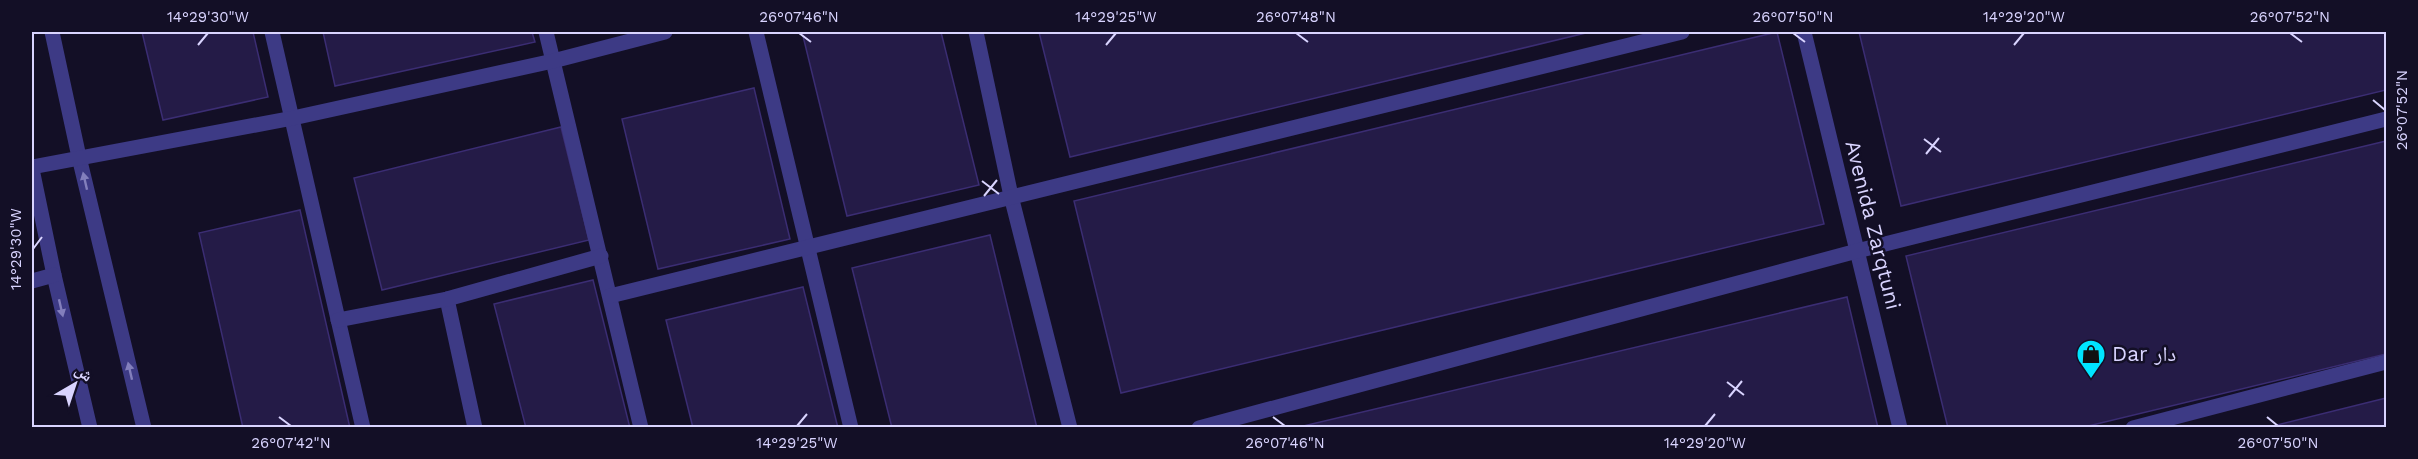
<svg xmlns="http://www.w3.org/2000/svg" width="2418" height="459" font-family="'Work Sans','Noto Naskh Arabic',sans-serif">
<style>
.building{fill:#241b47;stroke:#3b2d73;stroke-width:1.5}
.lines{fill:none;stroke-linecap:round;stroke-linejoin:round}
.minor{stroke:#3d3a85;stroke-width:15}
.oneway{fill:#837fbc}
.ticks{fill:none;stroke:#d9d4ff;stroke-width:2}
.labels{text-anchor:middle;stroke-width:5;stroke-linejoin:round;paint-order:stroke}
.street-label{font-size:21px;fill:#d9d4ff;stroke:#130f26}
.poi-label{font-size:21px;fill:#d9d4ff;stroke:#130f26;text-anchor:start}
.neatline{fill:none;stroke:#d9d4ff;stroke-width:2}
.ticks-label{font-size:15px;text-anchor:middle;fill:#d9d4ff}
</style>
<rect width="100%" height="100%" fill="#130f26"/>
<g class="building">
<path d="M142 32H253L268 97 163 120Z"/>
<path d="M323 32H532L535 42 335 86Z"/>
<path d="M802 32H941L979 185 847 216Z"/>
<path d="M1039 32H1590L1070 157Z"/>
<path d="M1777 32 1824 224 1121 393 1074 201Z"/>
<path d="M1859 32H2386V90L1901 206Z"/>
<path d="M754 88 790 239 658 269 622 119Z"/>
<path d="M561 127 589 240 382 290 354 178Z"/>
<path d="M2386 141V354L2080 428H1948L1906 256Z"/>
<path d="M300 210 350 428H243L199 233Z"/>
<path d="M990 235 1037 428H892L852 268Z"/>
<path d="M593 280 630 428H526L494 304Z"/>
<path d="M803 287 838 428H693L666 320Z"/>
<path d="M1847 297 1878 428H1295Z"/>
<path d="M2386 398V428H2265Z"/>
</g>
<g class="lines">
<g class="minor">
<path d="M52 32 79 157 144 428"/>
<path d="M272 32 363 428"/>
<path d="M546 32 641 428"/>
<path d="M756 32 851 428"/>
<path d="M976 32 1011 196 1070 428"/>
<path d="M1804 32 1900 428"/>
<path d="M32 167 293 118 553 61 665 32"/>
<path d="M32 169 54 275 90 428"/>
<path d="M32 281 54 275"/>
<path d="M610 296 1682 32"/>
<path d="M447 299 475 428"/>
<path d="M338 320 447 299 601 256"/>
<path d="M1199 428 1857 251 2386 119"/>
<path d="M2133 428 2386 362"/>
</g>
</g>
<defs><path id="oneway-solid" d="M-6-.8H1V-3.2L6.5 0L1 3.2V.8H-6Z" transform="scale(1.5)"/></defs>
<g class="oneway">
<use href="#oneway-solid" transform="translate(85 181) rotate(-103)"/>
<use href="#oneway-solid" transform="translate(61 308) rotate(77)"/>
<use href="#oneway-solid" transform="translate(130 371) rotate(-103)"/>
</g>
<path class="ticks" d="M799 33 811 42M1296 33 1308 42M1793 33 1805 42M2290 33 2302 42M198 45 208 33M1106 45 1116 33M2014 45 2024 33M2373 100 2385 110M1924 139 1941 152M1926 154 1939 138M982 181 999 194M984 196 997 180M33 249 42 237M1727 382 1744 395M1729 397 1742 381M279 417 291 426M1273 417 1285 426M2267 417 2278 426M797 426 807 414M1705 426 1715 414"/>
<defs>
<g id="shop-pin" transform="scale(1.5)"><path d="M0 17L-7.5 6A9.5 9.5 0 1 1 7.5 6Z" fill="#00e5ff" stroke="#130f26"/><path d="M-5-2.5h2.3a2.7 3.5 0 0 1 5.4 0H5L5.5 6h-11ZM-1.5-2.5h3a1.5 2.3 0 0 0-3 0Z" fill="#111"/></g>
</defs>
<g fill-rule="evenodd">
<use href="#shop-pin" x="2091" y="354"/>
</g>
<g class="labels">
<g class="street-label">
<text transform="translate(1873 225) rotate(76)" y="7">Avenida Zarqtuni</text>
</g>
<g class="poi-label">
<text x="2112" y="361">Dar دار</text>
</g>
</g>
<rect width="2418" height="459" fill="none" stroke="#130f26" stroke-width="66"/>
<g transform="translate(75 384) rotate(39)" stroke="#130f26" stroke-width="4.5" paint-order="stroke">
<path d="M0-4.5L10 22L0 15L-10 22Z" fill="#d9d4ff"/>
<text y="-9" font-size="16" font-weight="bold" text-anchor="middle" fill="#d9d4ff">ش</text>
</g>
<rect x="33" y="33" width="2352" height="393" class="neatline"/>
<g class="ticks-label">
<text x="208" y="22">14°29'30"W</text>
<text x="799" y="22">26°07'46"N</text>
<text x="1116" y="22">14°29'25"W</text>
<text x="1296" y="22">26°07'48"N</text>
<text x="1793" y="22">26°07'50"N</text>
<text x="2024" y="22">14°29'20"W</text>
<text x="2290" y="22">26°07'52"N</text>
<text transform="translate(2402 110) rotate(-90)" y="5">26°07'52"N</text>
<text transform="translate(16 249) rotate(-90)" y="5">14°29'30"W</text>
<text x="291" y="448">26°07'42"N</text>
<text x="797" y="448">14°29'25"W</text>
<text x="1285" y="448">26°07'46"N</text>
<text x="1705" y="448">14°29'20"W</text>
<text x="2278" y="448">26°07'50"N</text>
</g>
</svg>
